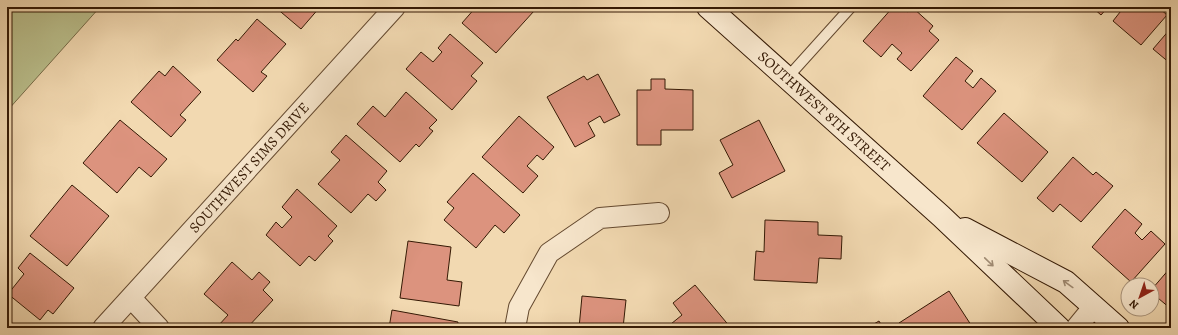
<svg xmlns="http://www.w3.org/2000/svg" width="1178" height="335" font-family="Alegreya,serif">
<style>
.green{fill:#babf8c;stroke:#776c48}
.building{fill:#dc937e;stroke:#341904}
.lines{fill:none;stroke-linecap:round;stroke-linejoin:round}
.lane-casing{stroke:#64492f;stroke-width:12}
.street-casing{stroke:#64492f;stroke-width:22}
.secondary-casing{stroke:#341904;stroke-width:24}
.lane{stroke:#f7e6cc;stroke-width:10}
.street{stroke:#f7e6cc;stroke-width:20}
.secondary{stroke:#f7e6cc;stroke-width:22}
.oneway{stroke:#9f8a72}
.labels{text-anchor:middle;stroke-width:3;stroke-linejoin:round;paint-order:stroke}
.street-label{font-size:15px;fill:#341904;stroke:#f7e6cc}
</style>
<rect width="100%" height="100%" fill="#f2d9b1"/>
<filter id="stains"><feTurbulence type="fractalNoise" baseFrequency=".005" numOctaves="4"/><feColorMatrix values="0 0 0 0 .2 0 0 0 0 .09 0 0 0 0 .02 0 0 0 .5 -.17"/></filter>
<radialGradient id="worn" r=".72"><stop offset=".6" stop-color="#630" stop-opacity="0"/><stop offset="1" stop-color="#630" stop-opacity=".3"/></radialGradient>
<path class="green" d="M7 7H100L7 111Z"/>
<g class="building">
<path d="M275 7H320L301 29Z"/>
<path d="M476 7H529L534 11 496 53 462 23Z"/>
<path d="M893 7H902L908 12 912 7 933 26 929 31 939 40 911 71 897 59 902 53 892 44 881 57 863 41Z"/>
<path d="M1092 7H1108L1101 15Z"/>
<path d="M1124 7H1158L1167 15 1141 45 1113 21Z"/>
<path d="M257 19 286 44 261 72 267 76 253 92 217 60 236 39 238 41Z"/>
<path d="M1171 28V64L1153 49Z"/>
<path d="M450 34 483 63 471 76 477 81 452 110 406 69 421 52 433 62 442 52 438 48Z"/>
<path d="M956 57 973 71 965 81 973 88 981 78 996 91 962 130 923 96Z"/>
<path d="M173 66 201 92 180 115 186 120 171 137 131 102 159 71 165 76Z"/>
<path d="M598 74 620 115 604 123 600 116 588 123 595 136 575 147 547 97 584 76 587 80Z"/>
<path d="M651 79H665V89L693 90V130H661V145H637V90H651Z"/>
<path d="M406 92 437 120 429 128 433 131 419 147 416 144 400 162 357 124 373 106 385 117Z"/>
<path d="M1004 113 1048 152 1022 182 977 143Z"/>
<path d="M519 116 554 147 543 160 537 155 527 166 538 176 523 193 482 157Z"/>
<path d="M120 120 167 159 151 177 139 167 117 193 83 163Z"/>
<path d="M759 120 785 171 732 198 719 173 733 165 720 140Z"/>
<path d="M346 135 387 171 378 182 386 190 376 201 368 194 351 213 318 184 340 160 331 152Z"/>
<path d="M1073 157 1093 175 1096 172 1113 186 1081 222 1060 204 1053 212 1037 198Z"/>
<path d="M473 173 520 215 504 233 495 225 476 248 444 220 454 208 447 202Z"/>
<path d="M72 185 109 216 67 266 30 236Z"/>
<path d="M297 189 337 226 328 236 333 241 315 261 309 256 300 266 266 235 276 222 282 228 292 217 282 207Z"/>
<path d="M1125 209 1142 224 1135 233 1142 240 1151 231 1165 244 1131 282 1092 247Z"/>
<path d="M765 220 818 222V235L842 236 841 259 819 258 817 283 754 280 756 251 764 252Z"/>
<path d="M408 241 451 247 447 280 462 282 459 306 400 298Z"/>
<path d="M30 253 74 288 53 314 48 310 40 320 8 294 24 274 18 268Z"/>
<path d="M232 262 252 280 259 272 270 282 263 290 273 300 247 328H220L218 326 228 315 204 294Z"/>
<path d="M1171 267V309L1152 293V289Z"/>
<path d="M695 285 731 328H666L682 315 673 303Z"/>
<path d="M949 291 973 328H902L899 323Z"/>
<path d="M582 296 626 300 623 328H579Z"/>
<path d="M392 310 458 322 457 328H389Z"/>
<path d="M879 321 883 328H867Z"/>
</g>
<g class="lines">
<g class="lane-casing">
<path id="lane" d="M787 78 851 7"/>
</g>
<g class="street-casing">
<g id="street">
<path d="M131 298 159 328"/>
<path id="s1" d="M103 328 395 7"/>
<path d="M515 328 519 307 549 253 600 218 659 213"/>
<path d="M1076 328 1094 306"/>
</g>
</g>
<g class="secondary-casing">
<g id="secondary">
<path id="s2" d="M708 7 941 216 1059 328"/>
<path d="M965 229 1066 282 1118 328"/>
</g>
</g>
<use href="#lane" class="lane"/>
<use href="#street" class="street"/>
<use href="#secondary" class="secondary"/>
</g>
<defs><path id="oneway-shaft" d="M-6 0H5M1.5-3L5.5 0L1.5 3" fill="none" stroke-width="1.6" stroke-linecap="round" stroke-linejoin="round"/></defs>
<g class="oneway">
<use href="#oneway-shaft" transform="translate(989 262) rotate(44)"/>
<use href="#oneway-shaft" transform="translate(1068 284) rotate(-144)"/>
</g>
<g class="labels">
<g class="street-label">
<text dy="5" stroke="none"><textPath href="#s2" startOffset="156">SOUTHWEST 8TH STREET</textPath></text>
<text dy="5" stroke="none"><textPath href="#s1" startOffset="217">SOUTHWEST SIMS DRIVE</textPath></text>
</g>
</g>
<rect width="1178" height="335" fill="none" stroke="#f2d9b1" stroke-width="24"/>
<rect x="8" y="8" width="1162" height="319" fill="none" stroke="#341904" stroke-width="2"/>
<rect x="12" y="12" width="1154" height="311" fill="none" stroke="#341904"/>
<g transform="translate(1140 297) rotate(220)"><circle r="19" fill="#f7e6cc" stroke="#a9947c"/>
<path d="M0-3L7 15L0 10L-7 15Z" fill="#8f2418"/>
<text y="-6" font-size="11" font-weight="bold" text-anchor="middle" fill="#341904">N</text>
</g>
<rect width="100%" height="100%" filter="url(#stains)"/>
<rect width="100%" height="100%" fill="url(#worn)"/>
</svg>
